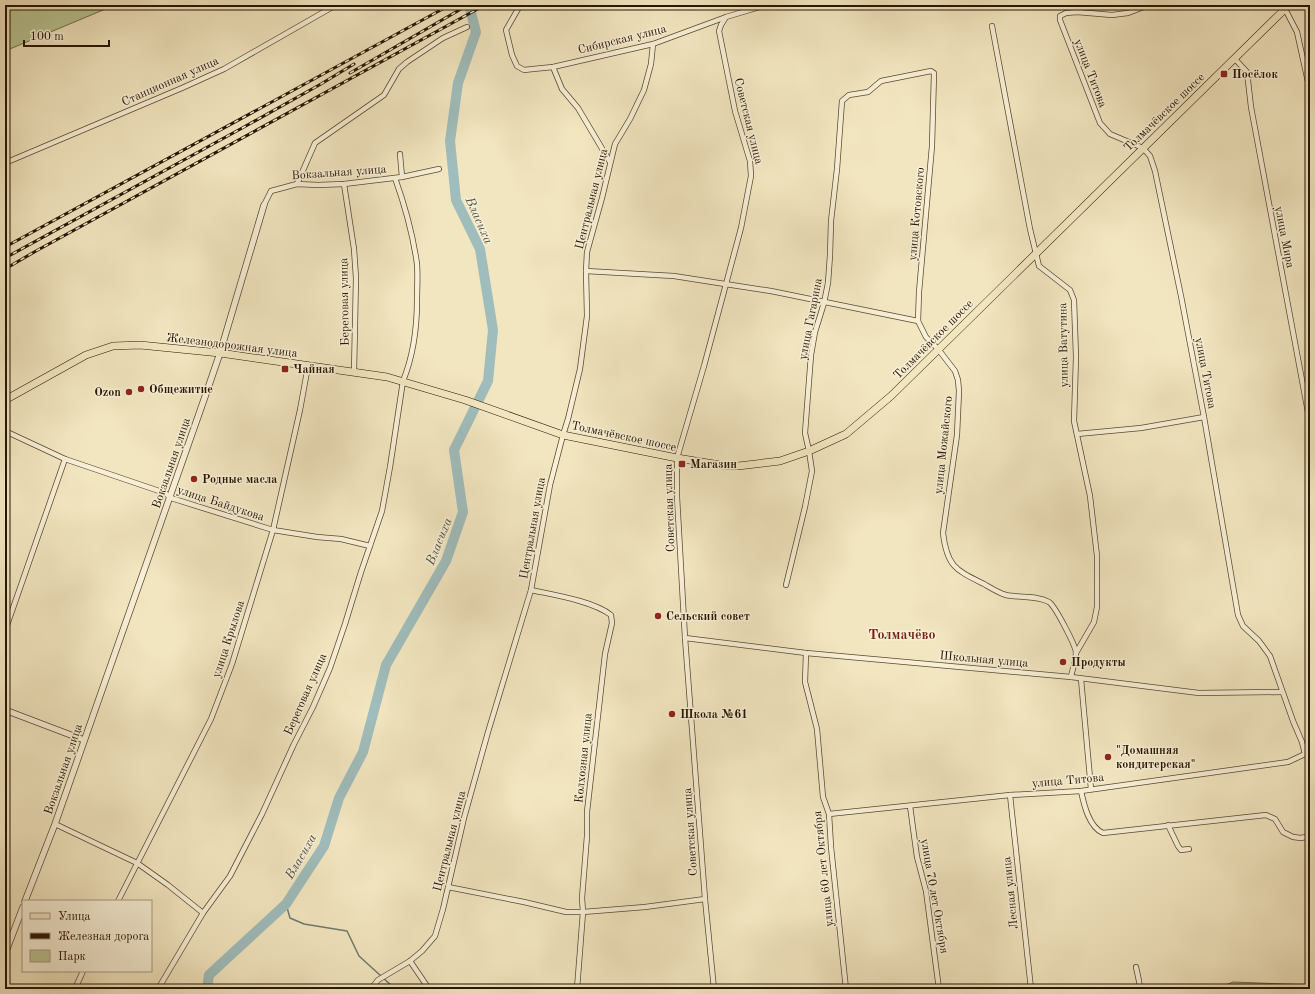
<svg xmlns="http://www.w3.org/2000/svg" width="1315" height="994" font-family="'Old Standard TT',serif">
<style>
.green{fill:#b9c593;stroke:#706d4a}
.lines{fill:none;stroke-linecap:round;stroke-linejoin:round}
.stream{stroke:#6f7a71;stroke-width:1.5}
.river{stroke:#9fbdbc;stroke-width:10}
.minor-casing{stroke:#5a4931;stroke-width:6}
.tertiary-casing{stroke:#5a4931;stroke-width:7}
.primary-casing{stroke:#271501;stroke-width:8}
.minor{stroke:#f7efd6;stroke-width:4.5}
.tertiary{stroke:#f7efd6;stroke-width:5.5}
.primary{stroke:#f2e6c0;stroke-width:7}
.rail-casing{stroke:#271501;stroke-width:3}
.rail{stroke:#f7efd6;stroke-width:1.5;stroke-dasharray:4.5;stroke-linecap:butt}
.poi-dot{fill:#8f2418;stroke:#f7efd6;stroke-width:1.5}
.labels{text-anchor:middle;stroke-width:3;stroke-linejoin:round;paint-order:stroke}
.street-label{font-size:12px;fill:#271501;stroke:#f7efd6}
.poi-label{font-size:12px;font-weight:bold;fill:#271501;stroke:#f7efd6;text-anchor:start}
.water-label{font-size:13px;font-style:italic;fill:#515042;stroke:#f7efd6}
.quarter-label{font-size:14px;font-weight:bold;fill:#7a1f14;stroke:#f7efd6}
</style>
<rect width="100%" height="100%" fill="#f2e6c0"/>
<filter id="stains"><feTurbulence type="fractalNoise" baseFrequency=".005" numOctaves="4"/><feColorMatrix values="0 0 0 0 .2 0 0 0 0 .09 0 0 0 0 .02 0 0 0 .5 -.17"/></filter>
<radialGradient id="worn" r=".72"><stop offset=".6" stop-color="#630" stop-opacity="0"/><stop offset="1" stop-color="#630" stop-opacity=".3"/></radialGradient>
<g class="green">
<path d="M5 5H115L5 51Z"/>
<path d="M1233 982 1310 985V989H1216Z"/>
</g>
<g class="lines">
<path class="stream" d="M286 904 290 918 304 924 347 931 359 956 392 986"/>
<path class="river" d="M207 989 209 975 286 904 324 846 339 798 363 752 386 665 446 561 463 512 454 450 488 381 493 330 480 249 456 200 450 141 458 83 476 32 469 5"/>
<g class="minor-casing">
<g id="minor">
<path d="M523 5 518 9 506 30 512 55 517 66 524 70 533 69 553 67 653 44 726 17 766 5"/>
<path d="M1149 5 1128 13 1112 15 1077 12 1066 13 1060 16V20L1100 123 1110 134 1143 148 1150 156 1155 171 1181 296 1204 417 1238 615 1243 626 1259 641 1270 656 1293 721 1302 742 1305 754"/>
<path d="M1285 9 1297 32 1310 91"/>
<path d="M992 26 1030 229 1039 266 1070 290 1074 300 1076 357 1074 421 1090 496 1097 556V607L1094 622 1076 653"/>
<path d="M1235 59 1247 72 1251 107 1310 423"/>
<path d="M553 67 562 89 578 108 610 162"/>
<path d="M400 154 402 177"/>
<path d="M5 163 182 88 224 69 336 5"/>
<path d="M297 184 315 143 384 95 399 69 407 62 443 38 467 27"/>
<path d="M344 184 354 249 356 278 354 372"/>
<path d="M264 205 271 191 297 184 318 185 344 184 402 177 439 169"/>
<path d="M586 271 674 276 725 284 771 291 918 321"/>
<path d="M5 431 65 459 165 493 171 498 273 530 317 537 341 539 370 546"/>
<path d="M1077 434 1141 428 1204 417"/>
<path d="M786 585 805 507 812 471 809 451 805 433 811 355 815 332 824 303 828 283 830 255 831 221 837 169 842 101 849 95 868 92 881 81 931 71 934 73 932 146 919 292 918 321 926 337 938 349 955 371 958 380 959 391 957 435 943 533C947 567 956 570 984 584 991 588 999 593 1006 595 1020 598 1037 595 1049 602 1055 606 1076 646 1076 653 1076 659 1072 671 1071 677"/>
<path d="M531 590C554 595 593 601 611 615L612 623 605 654 587 812V836L582 898 583 912 577 989"/>
<path d="M5 631 65 459"/>
<path d="M685 638 806 653 1071 677 1199 693 1282 692"/>
<path d="M806 653 805 682 817 729 823 797 829 814 831 847 846 989"/>
<path d="M1081 679 1091 789"/>
<path d="M1081 791C1084 805 1089 827 1103 833L1266 815 1275 819 1283 832 1293 837 1301 838 1310 836"/>
<path d="M1010 795 1031 989"/>
<path d="M910 806 917 857 926 891 939 989"/>
<path d="M829 814 1010 795 1081 791 1288 762 1305 754 1310 755"/>
<path d="M55 824 137 863 168 885 203 913"/>
<path d="M1168 825 1178 846 1181 850 1189 849"/>
<path d="M448 887 524 902 566 912H583L645 907 705 899"/>
<path d="M118 901 211 719 232 664 273 530 300 410 308 366"/>
<path d="M410 961 429 989"/>
<path d="M1136 967 1139 981 1140 989"/>
<path d="M75 989 83 971"/>
<path d="M158 989 203 913 230 876 262 814 294 744 313 707 330 668 345 624 361 572 382 511 390 467 403 381C414 354 417 329 417 300 417 288 418 276 417 264 413 235 405 206 395 178"/>
<path d="M371 989 378 980 410 961 422 951 435 936 443 909 464 818 488 732 531 590 550 485 563 435 568 419 580 369 587 316 586 271 587 252 602 198 615 144 630 119 644 90 651 64 653 44"/>
<path d="M714 989 705 899 685 638 677 497V458L704 366 741 228 751 176 750 161 735 111 719 31 721 25 726 17"/>
</g>
</g>
<g class="tertiary-casing">
<g id="tertiary">
<path d="M5 710 84 740"/>
<path d="M25 901 55 824 207 391 220 353 264 205"/>
<path d="M5 954 23 907"/>
</g>
</g>
<g class="primary-casing">
<path id="primary" d="M5 400 86 355 113 346 140 345 220 353 387 377 465 400 563 435 677 458 720 465 738 466 780 461 809 451 846 434 891 396 1289 5"/>
</g>
<use href="#minor" class="minor"/>
<use href="#tertiary" class="tertiary"/>
<use href="#primary" class="primary"/>
<g class="rail-casing">
<g id="rail">
<path d="M350 73 468 5"/>
<path d="M5 247 450 5"/>
<path d="M5 258 244 127 321 84 354 64"/>
<path d="M5 269 36 251 485 5"/>
</g>
</g>
<use href="#rail" class="rail"/>
</g>
<g class="poi-dot">
<rect x="1220" y="70" width="8" height="8" rx="2"/>
<rect x="281" y="365" width="8" height="8" rx="2"/>
<circle cx="141" cy="389" r="4"/>
<circle cx="129" cy="392" r="4"/>
<rect x="678" y="460" width="8" height="8" rx="2"/>
<circle cx="194" cy="479" r="4"/>
<circle cx="658" cy="616" r="4"/>
<circle cx="1063" cy="662" r="4"/>
<circle cx="672" cy="714" r="4"/>
<circle cx="1108" cy="757" r="4"/>
</g>
<g class="labels">
<g class="street-label">
<text transform="translate(622 39) rotate(-14)" y="4">Сибирская улица</text>
<text transform="translate(1091 73) rotate(69)" y="4">улица Титова</text>
<text transform="translate(170 81) rotate(-24)" y="4">Станционная улица</text>
<text transform="translate(1164 112) rotate(-44)" y="4">Толмачёвское шоссе</text>
<text transform="translate(749 121) rotate(76)" y="4">Советская улица</text>
<text transform="translate(339 172) rotate(-4)" y="4">Вокзальная улица</text>
<text transform="translate(591 199) rotate(-76)" y="4">Центральная улица</text>
<text transform="translate(916 214) rotate(-85)" y="4">улица Котовского</text>
<text transform="translate(1285 237) rotate(79)" y="4">улица Мира</text>
<text transform="translate(344 302) rotate(-91)" y="4">Береговая улица</text>
<text transform="translate(810 319) rotate(-79)" y="4">улица Гагарина</text>
<text transform="translate(933 339) rotate(-45)" y="4">Толмачёвское шоссе</text>
<text transform="translate(232 345) rotate(7)" y="4">Железнодорожная улица</text>
<text transform="translate(1063 345) rotate(-91)" y="4">улица Ватутина</text>
<text transform="translate(1206 373) rotate(79)" y="4">улица Титова</text>
<text transform="translate(624 436) rotate(12)" y="4">Толмачёвское шоссе</text>
<text transform="translate(943 445) rotate(-84)" y="4">улица Можайского</text>
<text transform="translate(171 463) rotate(-71)" y="4">Вокзальная улица</text>
<text transform="translate(221 503) rotate(18)" y="4">улица Байдукова</text>
<text transform="translate(669 508) rotate(-92)" y="4">Советская улица</text>
<text transform="translate(532 528) rotate(-80)" y="4">Центральная улица</text>
<text transform="translate(228 639) rotate(-72)" y="4">улица Крылова</text>
<text transform="translate(984 659) rotate(5)" y="4">Школьная улица</text>
<text transform="translate(305 694) rotate(-66)" y="4">Береговая улица</text>
<text transform="translate(583 758) rotate(-84)" y="4">Колхозная улица</text>
<text transform="translate(63 769) rotate(-71)" y="4">Вокзальная улица</text>
<text transform="translate(1068 780) rotate(-5)" y="4">улица Титова</text>
<text transform="translate(690 832) rotate(-94)" y="4">Советская улица</text>
<text transform="translate(449 841) rotate(-76)" y="4">Центральная улица</text>
<text transform="translate(823 869) rotate(-96)" y="4">улица 60 лет Октября</text>
<text transform="translate(1010 893) rotate(-96)" y="4">Лесная улица</text>
<text transform="translate(935 896) rotate(80)" y="4">улица 70 лет Октября</text>
</g>
<g class="poi-label">
<text x="1232" y="78">Посёлок</text>
<text x="293" y="373">Чайная</text>
<text x="149" y="393">Общежитие</text>
<text x="121" y="396" text-anchor="end">Ozon</text>
<text x="690" y="468">Магазин</text>
<text x="202" y="483">Родные масла</text>
<text x="666" y="620">Сельский совет</text>
<text x="1071" y="666">Продукты</text>
<text x="680" y="718">Школа №61</text>
<text x="1116" y="754">"Домашняя<tspan x="1116" dy="14">кондитерская"</tspan></text>
</g>
<g class="water-label">
<text transform="translate(480 220) rotate(66)" y="5">Власиха</text>
<text transform="translate(438 541) rotate(-68)" y="5">Власиха</text>
<text transform="translate(300 856) rotate(-60)" y="5">Власиха</text>
</g>
<g class="quarter-label">
<text x="902" y="639">Толмачёво</text>
</g>
</g>
<rect width="1315" height="994" fill="none" stroke="#f2e6c0" stroke-width="20"/>
<rect x="6" y="6" width="1303" height="982" fill="none" stroke="#271501" stroke-width="2"/>
<rect x="10" y="10" width="1295" height="974" fill="none" stroke="#271501"/>
<rect x="22" y="900" width="130" height="72" fill="#f7efd6" stroke="#a49881"/>
<rect x="30" y="913" width="20" height="6" fill="#f2e6c0" stroke="#a49881"/>
<text x="58" y="920" font-size="12" fill="#271501">Улица</text>
<rect x="30" y="933" width="20" height="6" fill="#271501" stroke="#a49881"/>
<text x="58" y="940" font-size="12" fill="#271501">Железная дорога</text>
<rect x="30" y="950" width="20" height="12" fill="#b9c593" stroke="#a49881"/>
<text x="58" y="960" font-size="12" fill="#271501">Парк</text>
<path d="M24 40v6h85v-6" fill="none" stroke="#271501" stroke-width="2"/>
<text x="30" y="40" font-size="12" fill="#271501" stroke="#f7efd6" stroke-width="3" paint-order="stroke">100 m</text>
<rect width="100%" height="100%" filter="url(#stains)"/>
<rect width="100%" height="100%" fill="url(#worn)"/>
</svg>
